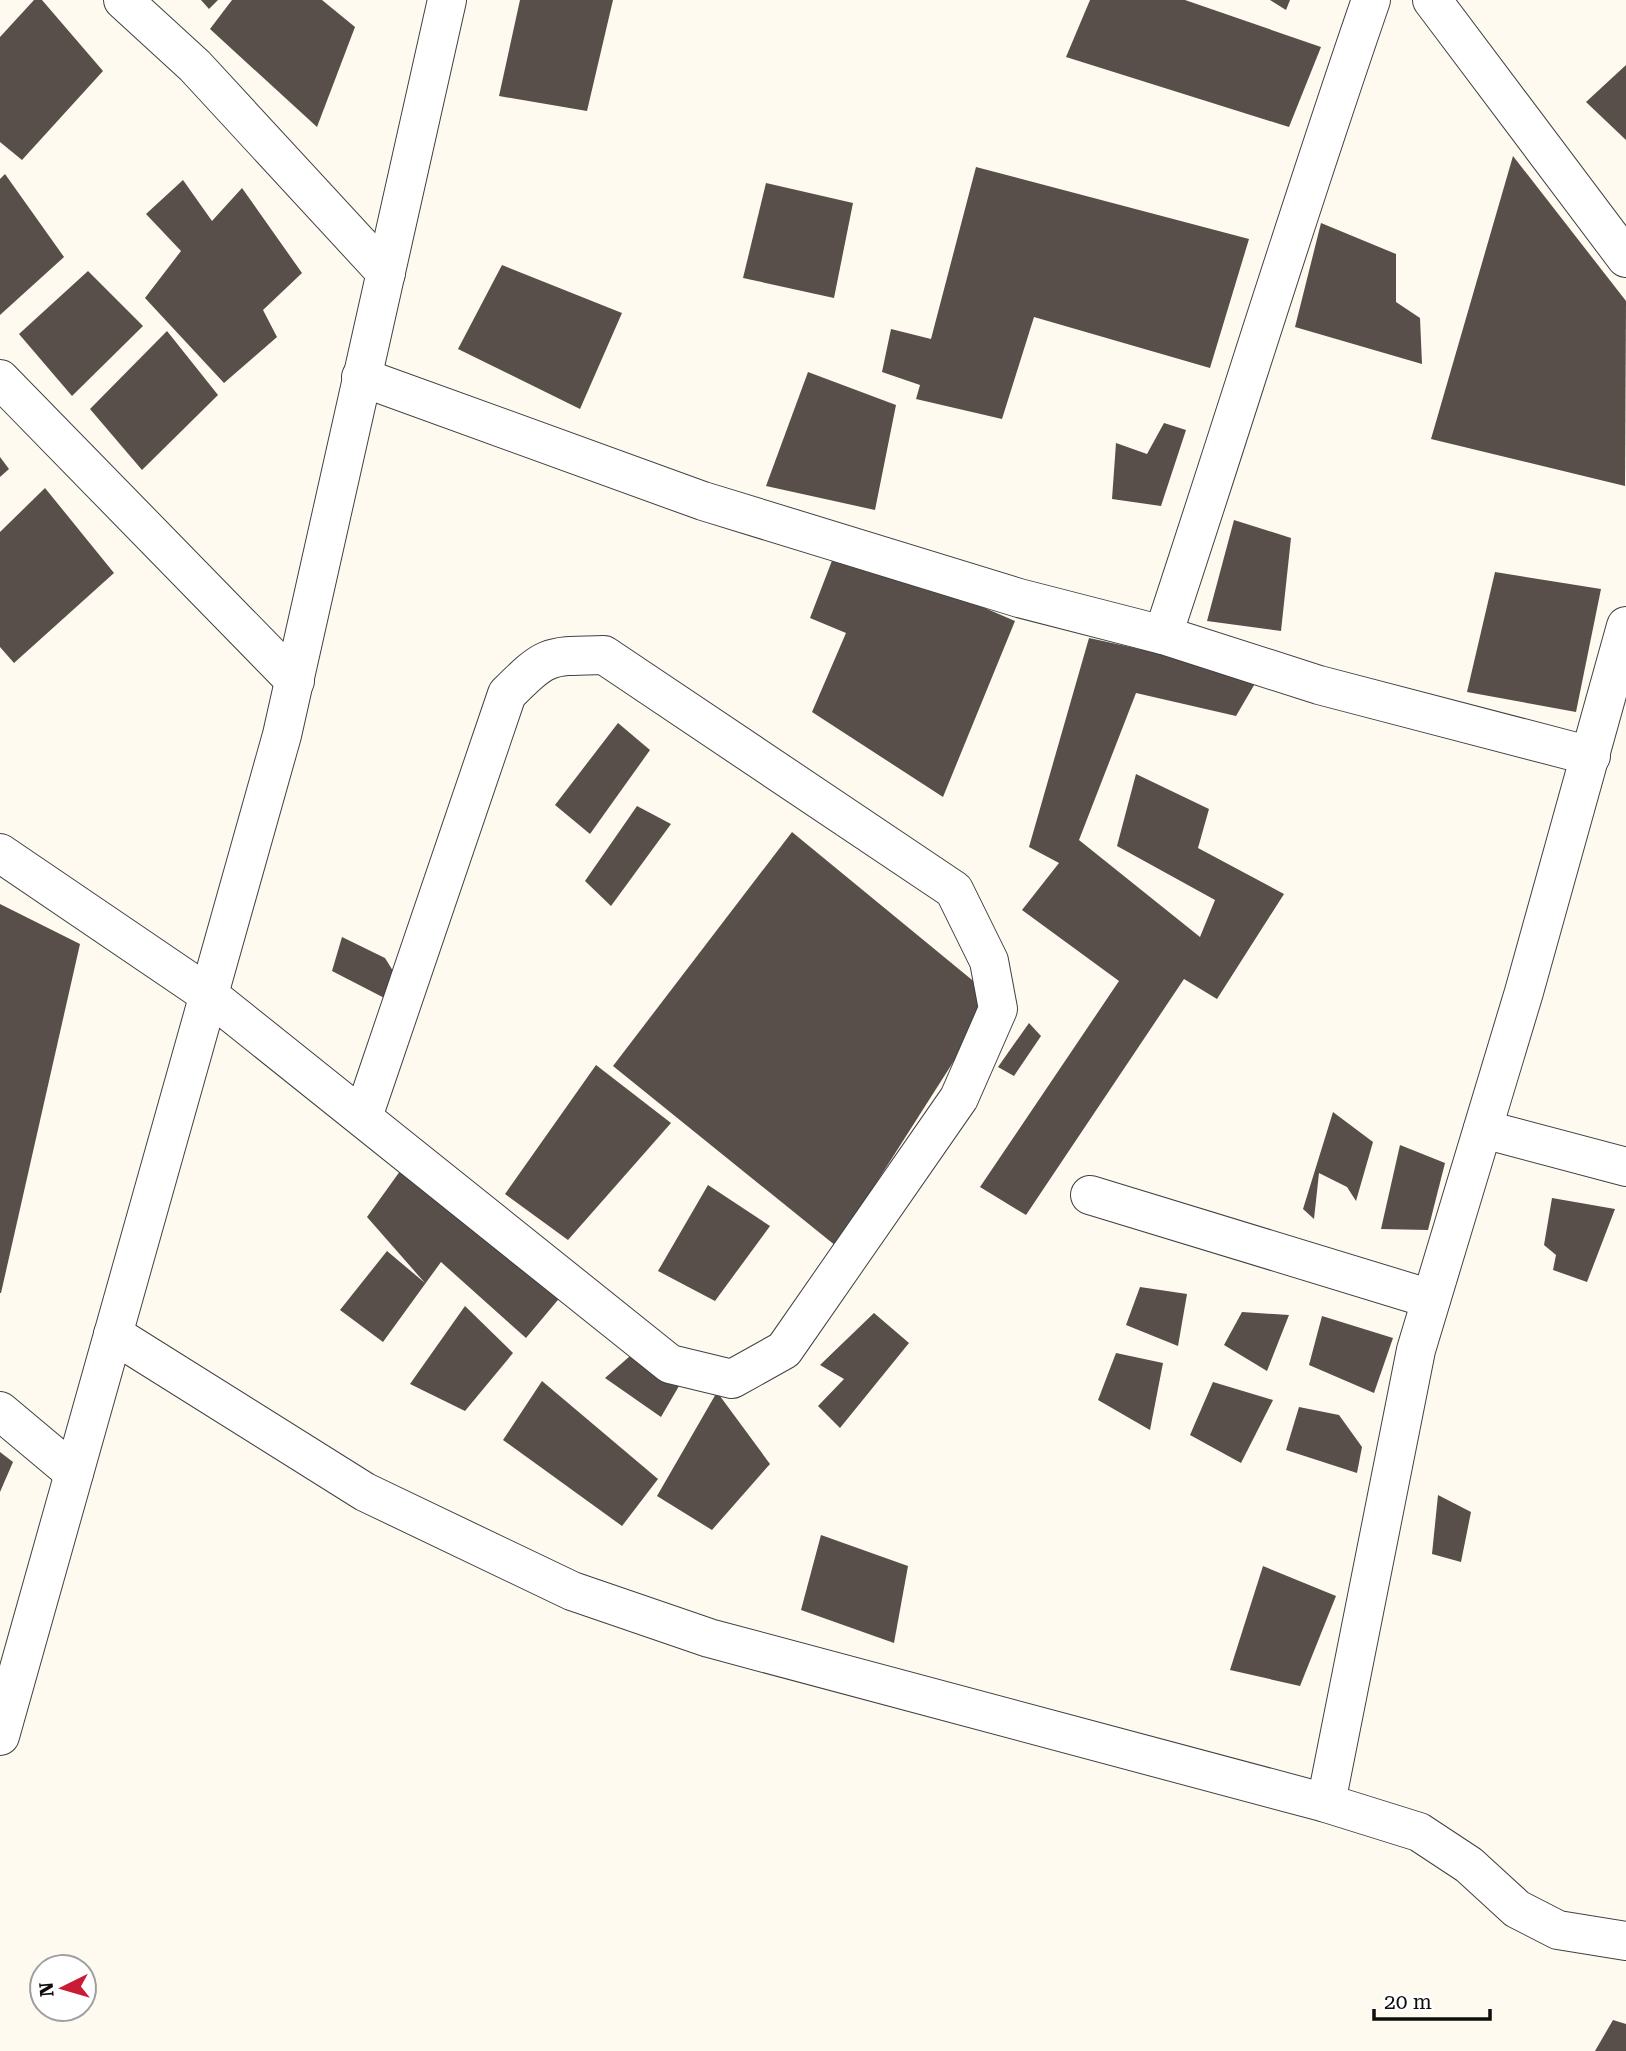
<svg xmlns="http://www.w3.org/2000/svg" width="1626" height="2051" font-family="'Roboto Serif',serif">
<style>
.building{fill:#584e4a}
.lines{fill:none;stroke-linecap:round;stroke-linejoin:round}
.minor-casing{stroke:#414141;stroke-width:40}
.minor{stroke:#fff;stroke-width:38}
</style>
<rect width="100%" height="100%" fill="#fffaef"/>
<g class="building">
<path d="M34 0H42L103 71 22 160 0 142V37Z"/>
<path d="M201 0H218L209 9Z"/>
<path d="M232 0H322L355 27 317 127 210 29Z"/>
<path d="M520 0H613L587 111 499 96Z"/>
<path d="M1090 0H1185L1321 47 1289 127 1066 57Z"/>
<path d="M1270 0H1290L1286 10Z"/>
<path d="M1626 65V140L1586 102Z"/>
<path d="M1513 156 1626 301 1625 486 1431 439Z"/>
<path d="M976 167 1249 239 1210 368 1034 317 1002 419 916 399 920 385 882 372 891 329 931 339Z"/>
<path d="M5 174 64 257 0 315V179Z"/>
<path d="M183 180 212 221 242 188 302 273 263 310 277 337 224 383 145 298 181 251 146 214Z"/>
<path d="M766 183 853 203 834 298 743 278Z"/>
<path d="M1321 223 1396 254V302L1420 318 1422 364 1295 327Z"/>
<path d="M502 265 622 313 580 409 458 349Z"/>
<path d="M88 271 143 326 72 396 19 334Z"/>
<path d="M167 331 218 395 142 470 90 409Z"/>
<path d="M808 372 896 405 875 510 766 486Z"/>
<path d="M1164 423 1186 430 1161 506 1112 499 1116 443 1147 454Z"/>
<path d="M0 457 9 469 0 477Z"/>
<path d="M45 488 114 573 14 663 0 647V532Z"/>
<path d="M1234 520 1291 538 1281 631 1207 621Z"/>
<path d="M838 545 1015 621 943 797 812 712 846 633 810 618Z"/>
<path d="M1495 572 1601 589 1576 712 1467 692Z"/>
<path d="M1089 638 1260 675 1236 716 1136 693 1079 840 1200 937 1215 900 1117 846 1136 774 1209 809 1198 848 1284 894 1217 999 1184 979 1026 1215 980 1187 1119 981 1022 910 1059 863 1029 847Z"/>
<path d="M618 723 650 750 590 834 555 805Z"/>
<path d="M637 806 671 824 611 906 585 881Z"/>
<path d="M792 832 994 998 836 1246 613 1066Z"/>
<path d="M0 904 80 944 1 1293H0Z"/>
<path d="M342 937 385 958 403 987 398 1005 332 971Z"/>
<path d="M1029 1023 1041 1036 1014 1076 998 1067Z"/>
<path d="M596 1065 671 1123 568 1240 505 1194Z"/>
<path d="M1333 1112 1373 1142 1356 1201 1347 1187 1319 1173 1314 1219 1303 1209Z"/>
<path d="M1400 1145 1445 1163 1428 1230 1381 1229Z"/>
<path d="M403 1167 568 1288 526 1338 441 1262 383 1342 340 1310 387 1251 425 1283 367 1217Z"/>
<path d="M708 1185 770 1226 715 1301 658 1271Z"/>
<path d="M1552 1198 1615 1209 1587 1282 1553 1270 1556 1255 1544 1245Z"/>
<path d="M1140 1287 1187 1294 1178 1346 1126 1325Z"/>
<path d="M465 1306 513 1353 465 1411 410 1384Z"/>
<path d="M1242 1312 1289 1315 1267 1371 1224 1345Z"/>
<path d="M874 1313 909 1343 840 1428 818 1406 844 1379 820 1365Z"/>
<path d="M1322 1316 1393 1338 1374 1393 1309 1365Z"/>
<path d="M1116 1353 1163 1363 1150 1430 1098 1400Z"/>
<path d="M630 1356 679 1386 661 1417 605 1378Z"/>
<path d="M542 1381 658 1479 622 1526 503 1440Z"/>
<path d="M1213 1382 1273 1400 1241 1463 1190 1435Z"/>
<path d="M717 1392 770 1464 712 1530 657 1496Z"/>
<path d="M1299 1407 1339 1415 1362 1447 1357 1473 1286 1450Z"/>
<path d="M0 1452 13 1462 0 1492Z"/>
<path d="M1438 1495 1471 1512 1461 1562 1432 1554Z"/>
<path d="M821 1535 908 1566 894 1643 801 1610Z"/>
<path d="M1263 1566 1336 1596 1300 1686 1230 1670Z"/>
<path d="M1613 2020 1626 2024V2051H1595Z"/>
</g>
<g class="lines">
<g class="minor-casing">
<g id="minor">
<path d="M123 0 195 66 386 273"/>
<path d="M1432 0 1626 258"/>
<path d="M361 377 703 501 1019 598 1163 635 1319 685 1591 756"/>
<path d="M0 379 295 681"/>
<path d="M1163 635C1233 424 1298 211 1371 0"/>
<path d="M0 853 209 995 670 1364 732 1379 784 1350 959 1098 998 1009 989 961 954 890 604 655C547 656 547 654 507 694L363 1117"/>
<path d="M1483 1129 1626 1167"/>
<path d="M1090 1195 1431 1299"/>
<path d="M113 1334 365 1492 572 1591 709 1638 1326 1803 1419 1832 1469 1865 1517 1909 1558 1930 1626 1941"/>
<path d="M0 1411 74 1473"/>
<path d="M0 1736 282 735 447 0"/>
<path d="M1326 1803 1416 1350 1524 992 1626 626"/>
</g>
</g>
<use href="#minor" class="minor"/>
</g>
<g transform="translate(63 1988) rotate(265)"><circle r="33" fill="#ffffff" stroke="#9f9f9f" stroke-width="2"/>
<path d="M0-5L12 26L0 18L-12 26Z" fill="#c91b34"/>
<text y="-10" font-size="19" font-weight="bold" text-anchor="middle" fill="#0e0e0e">N</text>
</g>
<path d="M1374 2009v10h116v-10" fill="none" stroke="#0e0e0e" stroke-width="3.5"/>
<text x="1384" y="2009" font-size="21" fill="#0e0e0e" stroke="#ffffff" stroke-width="5" paint-order="stroke">20 m</text>
</svg>
